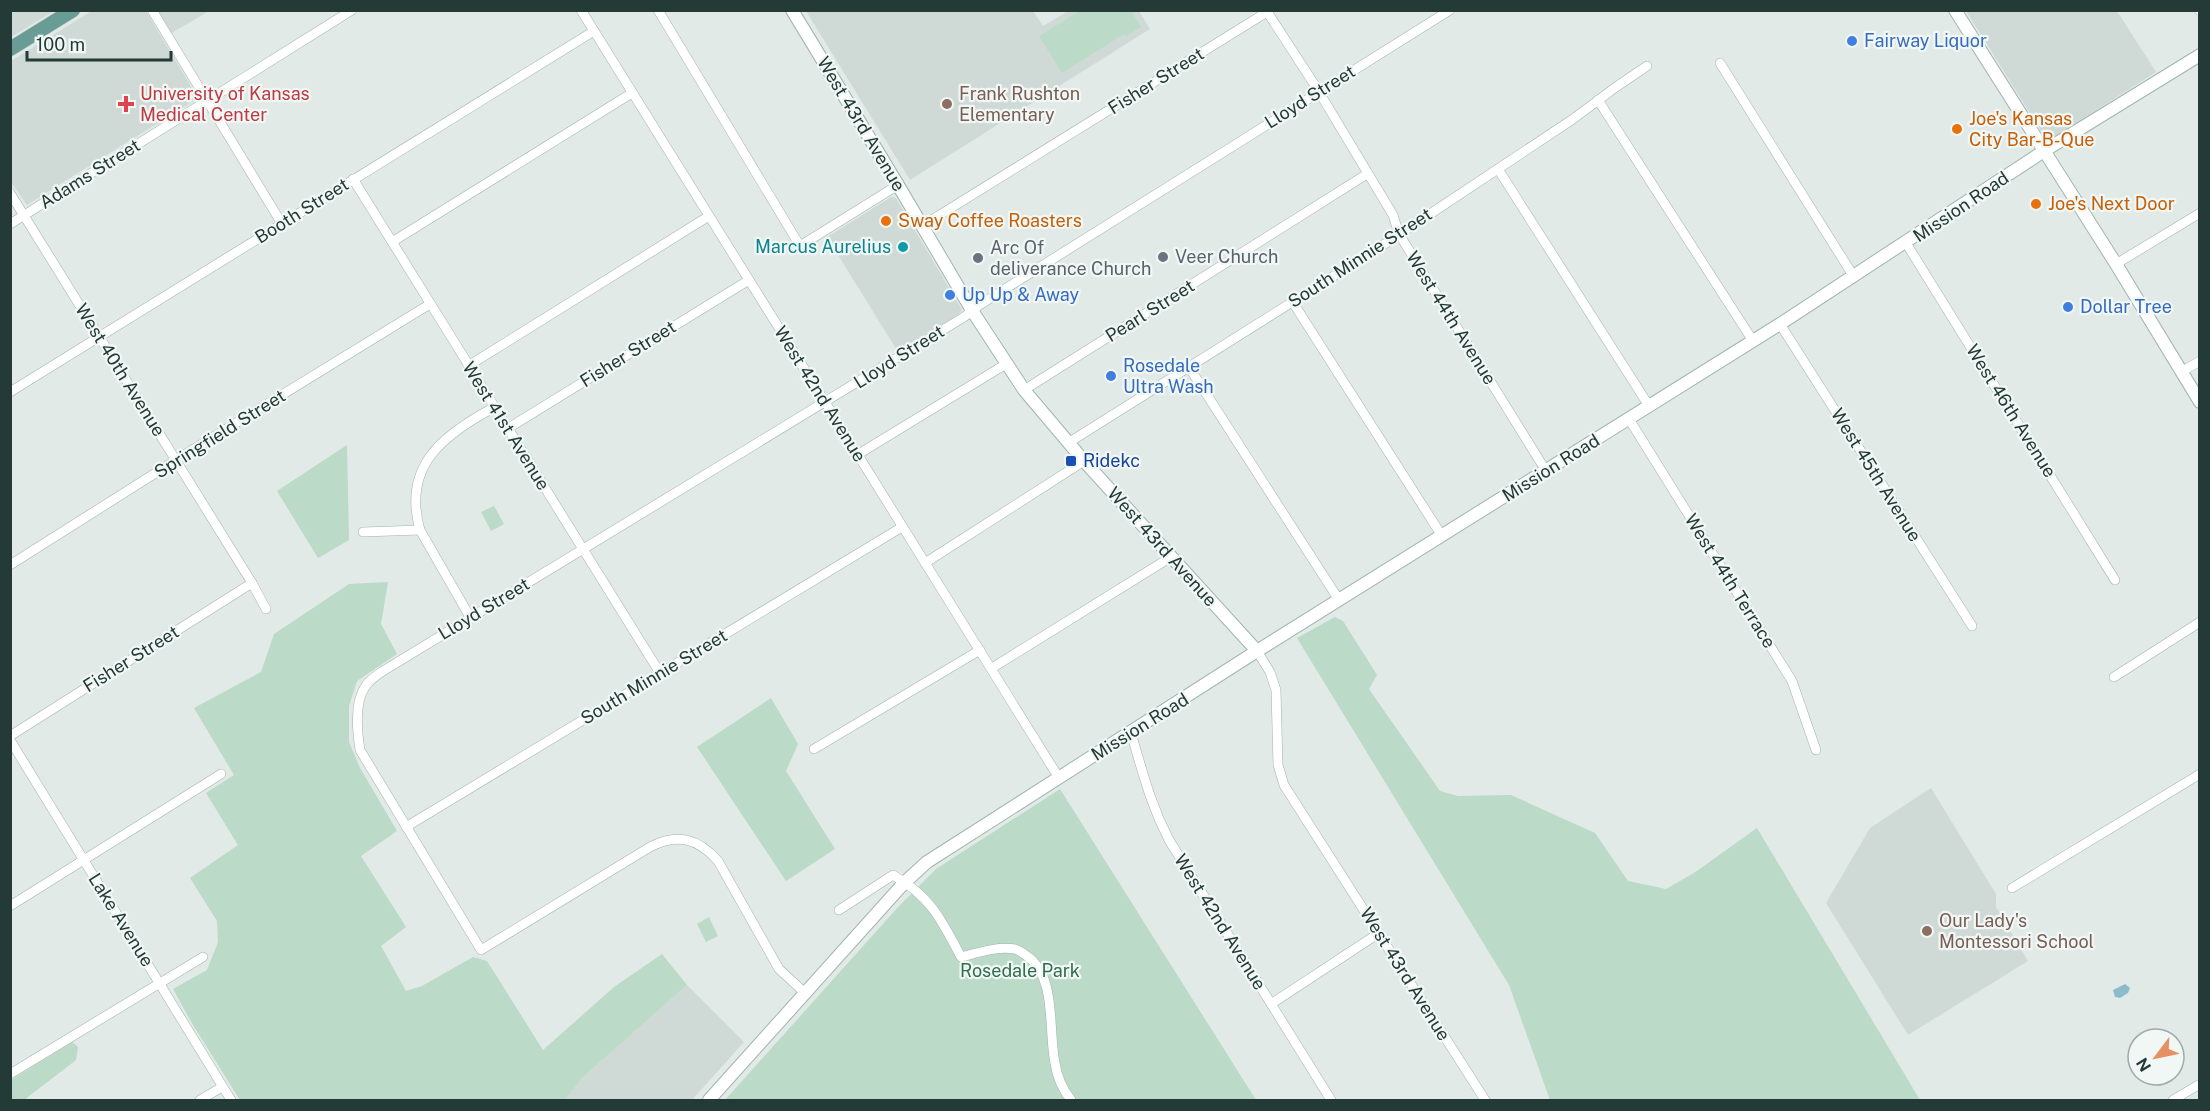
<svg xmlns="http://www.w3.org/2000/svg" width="2210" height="1111" font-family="'Public Sans',sans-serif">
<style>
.built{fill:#cfdad6}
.green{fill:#bbdac7}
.water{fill:#8dbbcb}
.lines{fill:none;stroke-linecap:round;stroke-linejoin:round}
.street-casing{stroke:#a4b2ae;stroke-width:10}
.secondary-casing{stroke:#a1b5b0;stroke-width:14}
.primary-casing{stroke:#bdc4c3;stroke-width:15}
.street{stroke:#fff;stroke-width:9}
.secondary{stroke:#fff;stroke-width:12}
.primary{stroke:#699c94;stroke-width:14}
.shop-dot{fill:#3f7fe0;stroke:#f1f7f5;stroke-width:2}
.health-dot{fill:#e0444e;stroke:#f1f7f5;stroke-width:2}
.education-dot{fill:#8d6e63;stroke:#f1f7f5;stroke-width:2}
.food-dot{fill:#e8710a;stroke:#f1f7f5;stroke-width:2}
.culture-dot{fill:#0f9aa8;stroke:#f1f7f5;stroke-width:2}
.worship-dot{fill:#6b7280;stroke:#f1f7f5;stroke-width:2}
.transit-dot{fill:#1a4fb4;stroke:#f1f7f5;stroke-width:2}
.labels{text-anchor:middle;stroke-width:4.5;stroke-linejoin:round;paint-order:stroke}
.shop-label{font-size:18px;fill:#366cbe;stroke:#f1f7f5;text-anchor:start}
.street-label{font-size:18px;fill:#233a36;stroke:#f1f7f5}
.health-label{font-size:18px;fill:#be3a42;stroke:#f1f7f5;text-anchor:start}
.education-label{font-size:18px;fill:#785e54;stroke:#f1f7f5;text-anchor:start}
.food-label{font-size:18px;fill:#c56008;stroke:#f1f7f5;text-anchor:start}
.culture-label{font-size:18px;fill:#0d838f;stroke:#f1f7f5;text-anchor:end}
.worship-label{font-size:18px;fill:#5b616d;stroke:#f1f7f5;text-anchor:start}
.transit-label{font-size:18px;fill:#164399;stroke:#f1f7f5;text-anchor:start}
.park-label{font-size:18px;fill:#306d4e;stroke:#f1f7f5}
</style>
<rect width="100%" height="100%" fill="#e1eae7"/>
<g class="built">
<path d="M93 10 146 11 198 98 27 205 11 182V61Z"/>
<path d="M11 11H54L11 37Z"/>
<path d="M156 11H209L170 34Z"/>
<path d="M806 11H1033L1043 26 1068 11H1139L1150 29 910 180Z"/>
<path d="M1966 11H2117L2156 72 2054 137H2047L2041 131Z"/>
<path d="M891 197 896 198 962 310 959 314 898 352 827 237Z"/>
<path d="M1931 788 1996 894V907L2028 961 1908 1035 1826 903 1870 828Z"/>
<path d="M687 985 744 1042 692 1100H565L583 1077Z"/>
</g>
<g class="green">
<path d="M1080 11H1131L1141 27 1126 36 1124 34 1062 73 1039 36Z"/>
<path d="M347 445 349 540 318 558 277 491Z"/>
<path d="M494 506 504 524 491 531 481 512Z"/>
<path d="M388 582 381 624 397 654 357 681 349 706V742L360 768 397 831 361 856 406 927 381 946 406 991 422 986 473 957 487 961 543 1050 614 987 662 954 687 985 583 1077 565 1100H240L193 1025 173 989 207 970 218 942 217 921 190 878 238 845 206 793 234 775 194 708 261 672 274 634 349 584Z"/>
<path d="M1335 617 1343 621 1377 675 1369 689 1440 791 1458 796 1511 795 1595 833 1628 881 1666 889 1694 873 1757 828 1920 1100H1550L1509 985 1297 638Z"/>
<path d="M771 698 798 744 786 771 835 849 786 881 697 747Z"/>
<path d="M1060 789 1256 1100H725L899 906 936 869Z"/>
<path d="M709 917 718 936 706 942 697 924Z"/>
<path d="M72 1042 78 1047 76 1060 24 1100H11V1080Z"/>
</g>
<path class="water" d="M2125 984 2130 988 2128 993 2120 998 2115 997 2113 990Z"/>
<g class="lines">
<g class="street-casing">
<g id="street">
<path d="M152 10 282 224"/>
<path d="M581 10 1059 778"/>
<path d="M658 10 800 246 898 185"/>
<path d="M1266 10 1316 87 1393 215 1399 234 1546 471"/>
<path d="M2199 10 2200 11"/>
<path d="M1720 63 1854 277"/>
<path d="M1598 100 1753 341"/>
<path d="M1498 169 1649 406"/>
<path d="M353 179 660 673"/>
<path d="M10 193 252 583 266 609"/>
<path d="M10 224 352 10"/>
<path d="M922 226 1267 12"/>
<path d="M392 242 632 93"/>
<path d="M1906 243 2115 580"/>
<path d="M2116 264 2200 213"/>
<path d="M1292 301 1442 536"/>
<path d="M1780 324 1972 626"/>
<path d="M468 366 709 216"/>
<path d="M1189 367 1339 600"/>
<path d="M2181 372 2200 361"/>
<path d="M1024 390 1367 174"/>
<path d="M10 392 594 31"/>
<path d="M1629 419 1792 681 1816 750"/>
<path d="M507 429 749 280"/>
<path d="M1068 443 1391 240 1573 119 1616 87 1647 66"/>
<path d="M857 455 1006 364"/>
<path d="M363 532 420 530"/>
<path d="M925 563 1084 461"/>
<path d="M10 565 184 455 430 304"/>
<path d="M470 617 420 530C402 466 443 435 493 408"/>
<path d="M1257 651 1270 672 1276 690 1278 765 1284 785 1485 1100"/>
<path d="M992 668 1171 557"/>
<path d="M2114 677 2200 622"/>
<path d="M1131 733C1143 773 1150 803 1169 840L1331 1100"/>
<path d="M10 736 252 583"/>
<path d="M10 740 231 1100"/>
<path d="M814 749 980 650"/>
<path d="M406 827 902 527"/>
<path d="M2012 888 2200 774"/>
<path d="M10 906 221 774"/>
<path d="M839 910 893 875C931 897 941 919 961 957 978 953 996 946 1015 949 1019 950 1023 953 1027 956 1057 977 1048 1029 1055 1063 1057 1076 1063 1090 1071 1100"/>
<path d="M805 993 779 969 718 861C698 838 677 833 650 847L481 950 360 750C357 731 354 703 365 687 369 680 377 675 383 671L964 317 981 304 1450 10"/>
<path d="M1271 1004 1379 933"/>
<path d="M10 1074 203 957"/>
<path d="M200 1100 222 1087"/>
<path d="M2173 1100 2200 1084"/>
</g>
</g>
<g class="secondary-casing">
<g id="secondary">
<path d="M792 10 898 185 973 312 1024 390 1084 461 1257 651"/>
<path d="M1955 10 2116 264 2200 402"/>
<path d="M709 1100 904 883 927 862 1257 651 1780 324 2044 151 2200 55"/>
</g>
</g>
<g class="primary-casing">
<path id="primary" d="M10 49 73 10"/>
</g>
<use href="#street" class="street"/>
<use href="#secondary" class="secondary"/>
<use href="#primary" class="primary"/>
</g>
<g class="shop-dot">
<circle cx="1852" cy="41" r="6"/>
<circle cx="950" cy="295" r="6"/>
<circle cx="2068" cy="307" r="6"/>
<circle cx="1111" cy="376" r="6"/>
</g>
<path class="health-dot" d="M123 95h6v6h6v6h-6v6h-6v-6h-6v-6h6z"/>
<g class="education-dot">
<circle cx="947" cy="104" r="6"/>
<circle cx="1927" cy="931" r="6"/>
</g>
<g class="food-dot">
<circle cx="1957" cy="129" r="6"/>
<circle cx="2036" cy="204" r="6"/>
<circle cx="886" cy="221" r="6"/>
</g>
<circle class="culture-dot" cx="903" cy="247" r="6"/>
<g class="worship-dot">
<circle cx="1163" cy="257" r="6"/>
<circle cx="978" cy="258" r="6"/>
</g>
<rect class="transit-dot" x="1065" y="455" width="12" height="12" rx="3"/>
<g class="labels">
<g class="shop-label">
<text x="1864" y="47">Fairway Liquor</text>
<text x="962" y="301">Up Up &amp; Away</text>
<text x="2080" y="313">Dollar Tree</text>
<text x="1123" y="372">Rosedale<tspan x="1123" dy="21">Ultra Wash</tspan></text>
</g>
<g class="street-label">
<text transform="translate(1156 81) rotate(-32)" y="6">Fisher Street</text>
<text transform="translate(1310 97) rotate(-32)" y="6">Lloyd Street</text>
<text transform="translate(861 124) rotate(59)" y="6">West 43rd Avenue</text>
<text transform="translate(90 174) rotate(-32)" y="6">Adams Street</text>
<text transform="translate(1961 207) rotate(-34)" y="6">Mission Road</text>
<text transform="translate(302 211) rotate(-32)" y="6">Booth Street</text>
<text transform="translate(1360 258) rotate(-33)" y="6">South Minnie Street</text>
<text transform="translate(1150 311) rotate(-32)" y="6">Pearl Street</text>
<text transform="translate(1451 318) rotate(58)" y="6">West 44th Avenue</text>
<text transform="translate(628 354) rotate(-32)" y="6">Fisher Street</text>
<text transform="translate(899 357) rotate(-32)" y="6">Lloyd Street</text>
<text transform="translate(120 370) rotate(58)" y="6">West 40th Avenue</text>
<text transform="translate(820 394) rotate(58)" y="6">West 42nd Avenue</text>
<text transform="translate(2011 411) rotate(58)" y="6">West 46th Avenue</text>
<text transform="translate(506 426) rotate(58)" y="6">West 41st Avenue</text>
<text transform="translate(220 434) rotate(-32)" y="6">Springfield Street</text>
<text transform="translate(1551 468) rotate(-32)" y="6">Mission Road</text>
<text transform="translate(1876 475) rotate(58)" y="6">West 45th Avenue</text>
<text transform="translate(1162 547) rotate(48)" y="6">West 43rd Avenue</text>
<text transform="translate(1730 581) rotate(58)" y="6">West 44th Terrace</text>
<text transform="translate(484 609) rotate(-31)" y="6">Lloyd Street</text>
<text transform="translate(131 659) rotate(-32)" y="6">Fisher Street</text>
<text transform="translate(654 677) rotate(-31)" y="6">South Minnie Street</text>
<text transform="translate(1140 727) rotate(-32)" y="6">Mission Road</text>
<text transform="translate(121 920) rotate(58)" y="6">Lake Avenue</text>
<text transform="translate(1220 922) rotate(58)" y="6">West 42nd Avenue</text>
<text transform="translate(1405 974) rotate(58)" y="6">West 43rd Avenue</text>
</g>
<g class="health-label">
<text x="140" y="100">University of Kansas<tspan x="140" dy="21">Medical Center</tspan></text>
</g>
<g class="education-label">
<text x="959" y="100">Frank Rushton<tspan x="959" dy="21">Elementary</tspan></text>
<text x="1939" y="927">Our Lady's<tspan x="1939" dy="21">Montessori School</tspan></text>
</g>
<g class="food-label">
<text x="1969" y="125">Joe's Kansas<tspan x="1969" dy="21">City Bar-B-Que</tspan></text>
<text x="2048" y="210">Joe's Next Door</text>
<text x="898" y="227">Sway Coffee Roasters</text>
</g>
<g class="culture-label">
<text x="891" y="253">Marcus Aurelius</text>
</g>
<g class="worship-label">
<text x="990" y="254">Arc Of<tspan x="990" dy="21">deliverance Church</tspan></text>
<text x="1175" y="263">Veer Church</text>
</g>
<g class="transit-label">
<text x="1083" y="467">Ridekc</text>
</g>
<g class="park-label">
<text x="1020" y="977">Rosedale Park</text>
</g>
</g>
<rect width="2210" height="1111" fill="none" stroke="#233a36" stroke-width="24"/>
<g transform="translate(2156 1057) rotate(238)"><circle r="28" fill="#f1f7f5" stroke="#9faba9" stroke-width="1.5"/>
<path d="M0-4.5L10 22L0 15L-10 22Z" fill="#e79063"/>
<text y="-9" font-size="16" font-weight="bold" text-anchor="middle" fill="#233a36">N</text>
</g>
<path d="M27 51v9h144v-9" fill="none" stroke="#233a36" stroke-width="3"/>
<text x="36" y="51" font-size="18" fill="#233a36" stroke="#f1f7f5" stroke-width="4.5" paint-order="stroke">100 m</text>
</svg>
